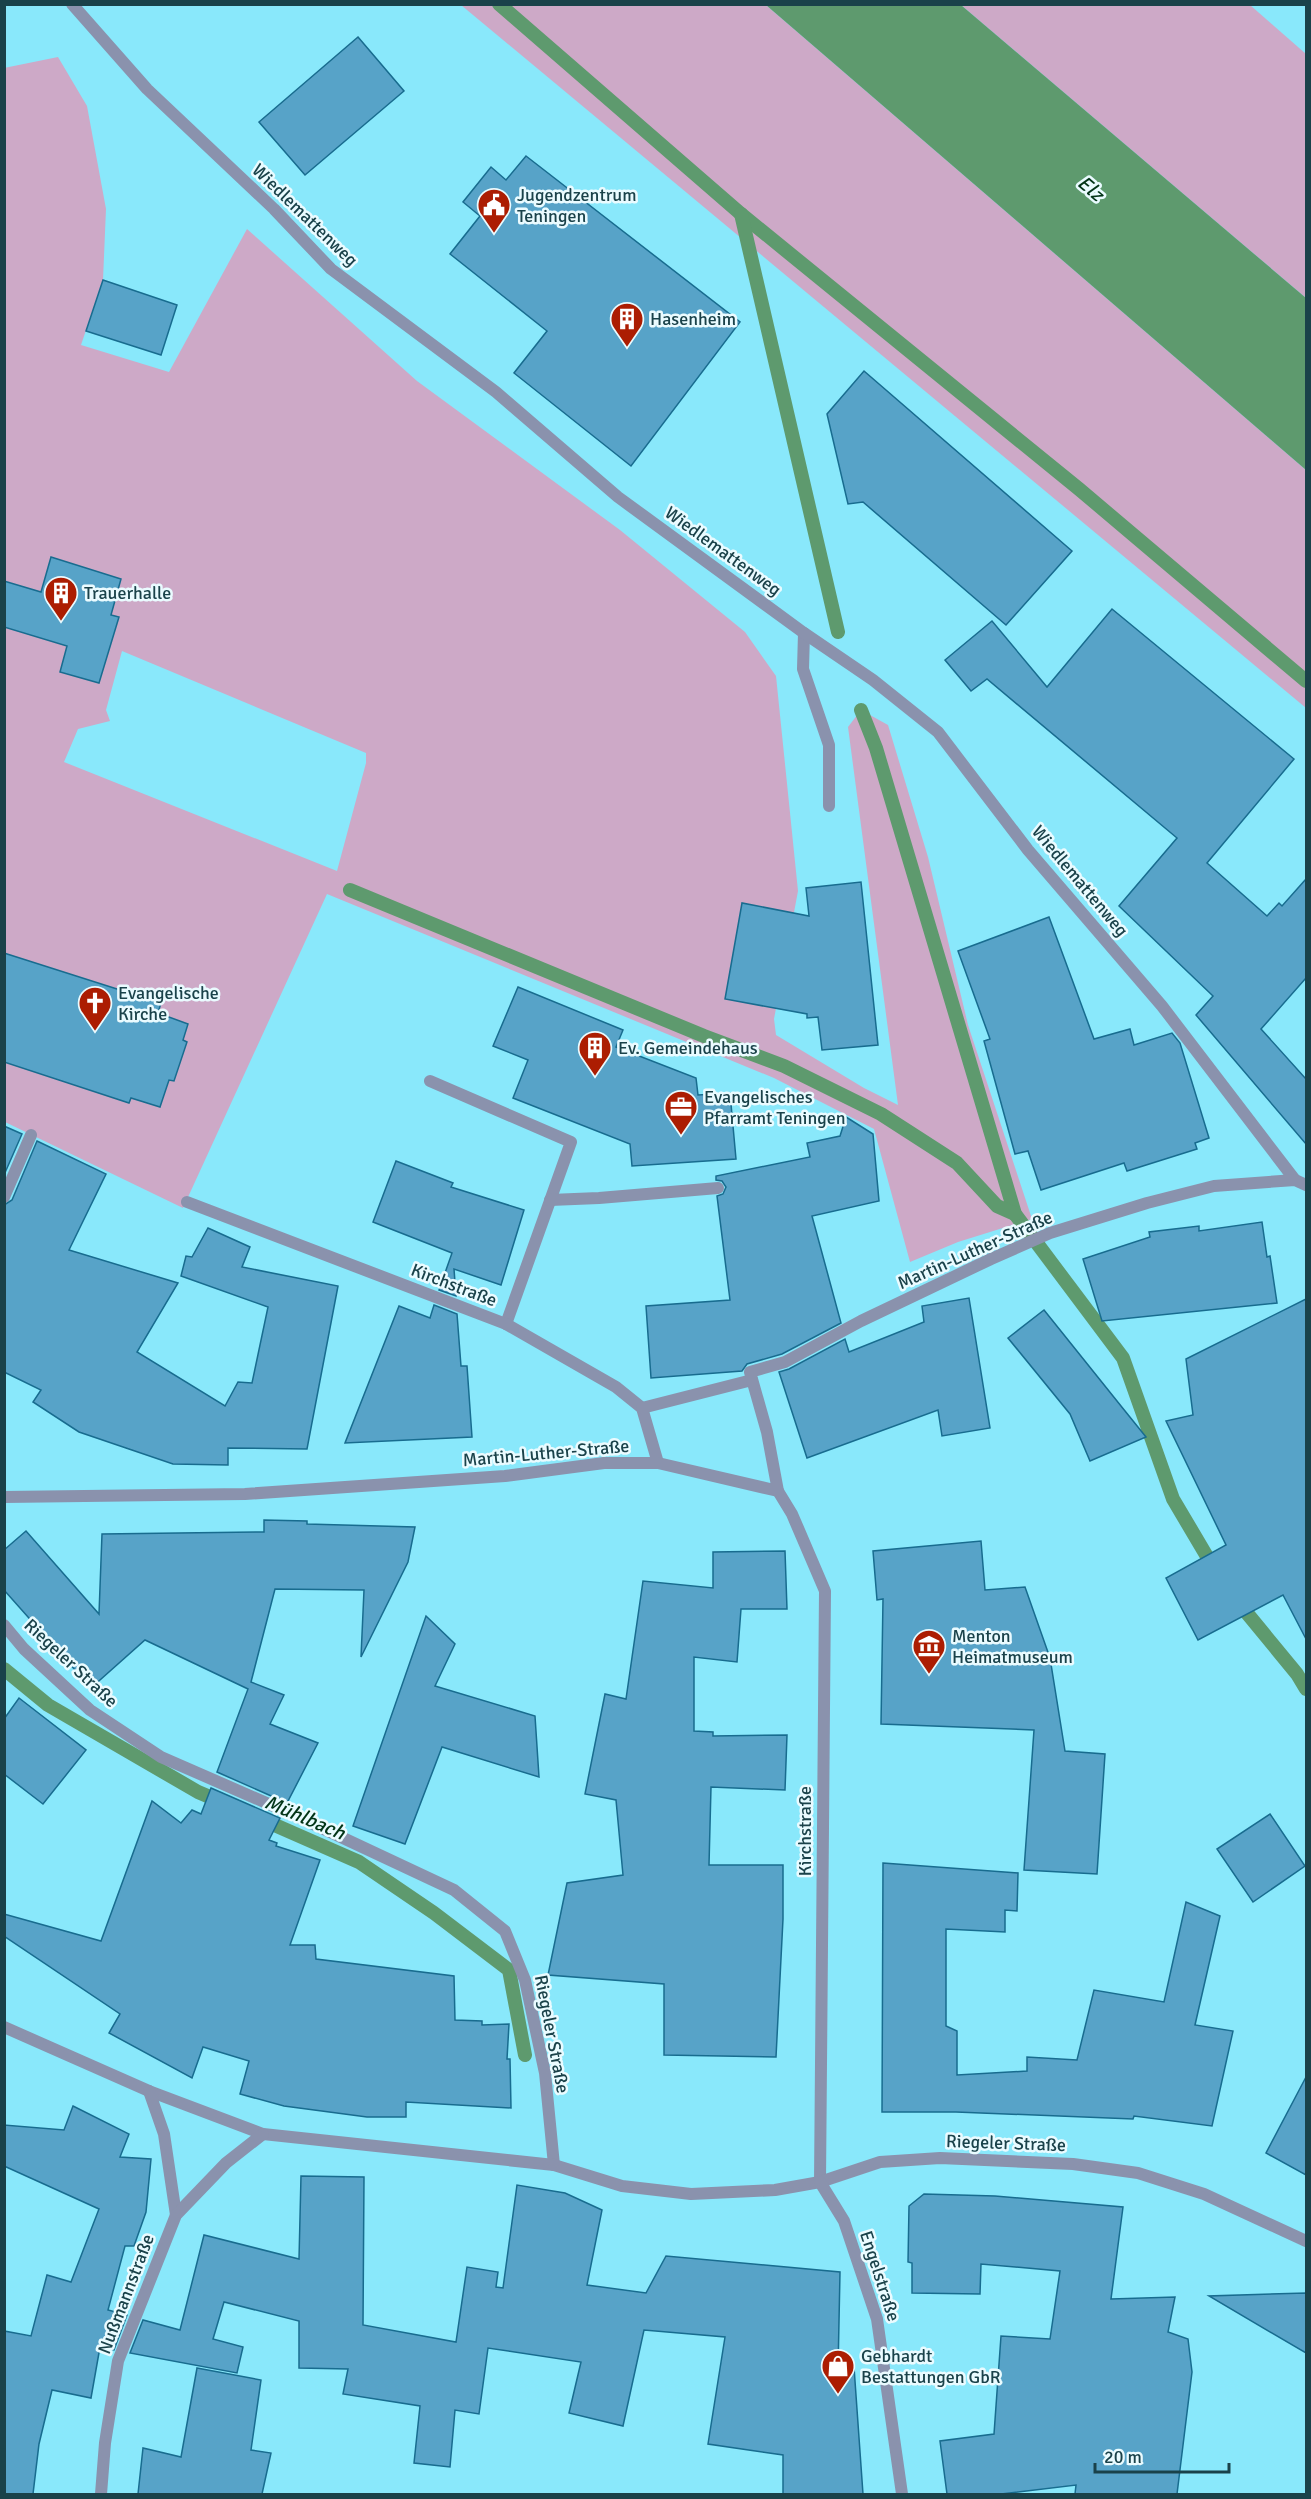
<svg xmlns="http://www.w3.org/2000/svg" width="1311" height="2499" font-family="Signika,sans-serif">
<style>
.green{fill:#cda9c7;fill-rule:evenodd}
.water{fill:#5e9a6e}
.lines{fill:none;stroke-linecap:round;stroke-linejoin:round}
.stream{stroke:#5e9a6e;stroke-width:14}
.building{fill:#57a3c8;stroke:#186c8f;stroke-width:1.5}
.lane{stroke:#8a92ad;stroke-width:12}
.street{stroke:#8a92ad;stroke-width:12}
.labels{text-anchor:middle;stroke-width:5;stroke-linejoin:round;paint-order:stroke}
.poi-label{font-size:18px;fill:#1a424a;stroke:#eafbff;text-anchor:start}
.street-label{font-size:18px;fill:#1a424a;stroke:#eafbff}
.water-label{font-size:20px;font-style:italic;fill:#023417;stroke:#eafbff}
</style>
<rect width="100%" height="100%" fill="#89e8fb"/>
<g class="green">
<path d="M461 5H766L1306 470V708Z"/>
<path d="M961 5H1250L1306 54V298Z"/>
<path d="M58 57 87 106 106 209 103 280 81 345 169 372 247 229 417 381 620 530 745 632 776 676 798 891 774 1019 776 1035 864 1088 898 1105 848 727 861 710 888 725 928 857 968 1025 1032 1219 958 1242 910 1262 874 1129 774 1078 327 894 183 1208 5 1122 4 68ZM122 651 366 753V763L337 871 64 762 78 729 110 721 106 710Z"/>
</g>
<path class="water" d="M766 5H961L1306 298V470Z"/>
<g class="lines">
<g class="stream">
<path d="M499 4 741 214 1079 489 1306 681"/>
<path d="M741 214 838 632"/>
<path d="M861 710 876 748 1015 1214 1123 1358 1173 1499 1215 1570"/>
<path d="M350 890 704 1036 784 1066 881 1114 957 1163 997 1206 1015 1214"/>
<path d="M1237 1601 1297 1674 1306 1689"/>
<path d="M4 1669 48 1705 198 1792 224 1803"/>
<path d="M261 1819 359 1862 434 1913 509 1970 525 2055"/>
</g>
</g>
<g class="building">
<path d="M358 37 404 91 305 175 259 122Z"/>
<path d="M526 156 740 322 631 466 514 373 547 331 450 254 480 216 463 202 491 167 506 180Z"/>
<path d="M103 280 177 305 161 355 86 331Z"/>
<path d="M864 371 1072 551 1006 625 863 502 848 504 827 414Z"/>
<path d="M51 557 121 579 111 615 119 617 99 683 60 672 67 646 4 627V581L41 592Z"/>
<path d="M1112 609 1294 759 1207 863 1267 916 1279 903 1282 906 1306 879V978L1261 1029 1306 1079V1144L1196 1015 1213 996 1119 906 1177 838 987 679 971 691 945 660 992 621 1047 687Z"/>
<path d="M861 882 878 1045 822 1050 818 1017 807 1018V1014L725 999 742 903 809 916 806 888Z"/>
<path d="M1049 917 1094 1039 1130 1029 1134 1045 1172 1033 1180 1043 1209 1138 1195 1143 1197 1149 1127 1171 1124 1163 1041 1190 1028 1151 1015 1154 984 1041 990 1039 958 951Z"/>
<path d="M4 953 161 1003 158 1013 188 1024 183 1040 187 1042 174 1081 169 1080 160 1107 131 1098 129 1103 4 1062Z"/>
<path d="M518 987 623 1030 616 1047 696 1078 698 1095 730 1093 736 1159 632 1166 630 1144 513 1098 528 1060 493 1046Z"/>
<path d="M846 1117 873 1134 879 1201 812 1216 841 1323 782 1354 747 1364 742 1371 651 1378 646 1306 730 1300 717 1196 723 1194 726 1187 722 1181 716 1180V1176L810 1157 807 1143 840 1136Z"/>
<path d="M4 1126 22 1134 4 1175Z"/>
<path d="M37 1141 106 1174 69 1250 178 1283 137 1352 225 1406 238 1382 252 1383 268 1307 181 1276 186 1256 192 1257 208 1228 250 1247 242 1267 338 1286 307 1449 228 1448V1465L173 1464 79 1432 33 1402 41 1390 4 1372V1205L12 1200Z"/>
<path d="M396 1161 453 1183 451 1187 524 1210 501 1285 454 1269 456 1296 439 1290 452 1253 373 1222Z"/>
<path d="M1262 1222 1267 1257 1270 1256 1277 1303 1102 1321 1083 1259 1150 1237 1149 1232 1199 1226V1231Z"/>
<path d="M969 1298 990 1428 942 1436 938 1410 807 1458 779 1372 789 1369 845 1339 849 1352 924 1322 922 1306Z"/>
<path d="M1306 1299V1639L1283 1595 1198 1640 1166 1578 1226 1545 1166 1421 1193 1415 1186 1359Z"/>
<path d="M434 1305 457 1314 461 1366H467L472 1437 345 1443 399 1306 430 1318Z"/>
<path d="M1044 1310 1121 1406 1146 1437 1090 1461 1070 1414 1008 1338Z"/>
<path d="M264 1520 307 1521V1524L415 1527 408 1562 361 1657 364 1590 275 1589 251 1682 284 1695 270 1724 318 1743 287 1803 217 1772 248 1689 145 1640 91 1688 4 1590V1550L26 1531 99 1614 102 1534 264 1532Z"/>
<path d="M981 1541 985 1590 1025 1587 1050 1658 1065 1751 1105 1754 1097 1874 1024 1870 1034 1730 881 1724 883 1599 877 1600 873 1551Z"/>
<path d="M785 1551 787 1609H741L737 1662 694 1657V1731L713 1732V1736L787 1735 785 1790 711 1787 709 1865H783V1919L776 2057 664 2055V1984L548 1975 567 1883 623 1875 616 1800 585 1794 605 1694 626 1699 643 1581 713 1588V1552Z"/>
<path d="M426 1616 455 1644 435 1686 535 1716 539 1777 442 1747 405 1844 353 1826Z"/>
<path d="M19 1698 86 1750 43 1804 4 1774V1719Z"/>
<path d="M211 1788 280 1818 269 1840 277 1843 276 1846 320 1860 290 1945H315L316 1959 454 1976 455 2020 482 2021V2025L509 2024 507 2059H510L511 2108 406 2102V2117H367L284 2106 240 2094 249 2061 203 2047 192 2078 109 2033 120 2014 4 1936V1914L101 1941 152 1801 181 1823 192 1810 201 1814Z"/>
<path d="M1270 1814 1305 1866 1253 1902 1217 1849Z"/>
<path d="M883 1863 1018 1873 1017 1911 1005 1910V1932L946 1929V2026L957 2031V2075L1027 2071V2057L1077 2060 1094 1990 1164 2002 1186 1902 1220 1916 1195 2025 1233 2031 1212 2126 1134 2116 1133 2119 956 2112H882Z"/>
<path d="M1306 2077V2175L1266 2153Z"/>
<path d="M73 2106 129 2134 120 2157 151 2159 146 2212 134 2246H125L108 2310 127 2315 114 2350 100 2347 91 2398 52 2390 39 2444 33 2494H4V2331L31 2336 47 2275 71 2282 99 2209 4 2166V2125L64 2130Z"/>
<path d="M301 2176 364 2177 363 2325 456 2342 467 2267 498 2272 496 2287 503 2288 517 2185 565 2193 602 2210 587 2285 646 2293 666 2256 840 2272 838 2371 854 2367 863 2494H783V2455L708 2444 725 2337 644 2330 623 2426 569 2413 581 2362 488 2348 479 2414 455 2410 450 2467 414 2463 420 2406 343 2394 348 2369 299 2368V2321L224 2302 213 2339 243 2347 237 2373 130 2353 143 2320 180 2330 204 2235 299 2259Z"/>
<path d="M924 2194 995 2196 1123 2207 1111 2299 1175 2297 1168 2332 1188 2339 1192 2372 1177 2494H1075L1076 2485 1001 2494H947L940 2441 994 2434 1001 2336 1050 2339 1060 2271 981 2264 980 2294 912 2293V2263L908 2262 909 2206Z"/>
<path d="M1306 2293V2353L1209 2296Z"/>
<path d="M197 2368 261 2380 251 2450 271 2453 262 2494H138L143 2448 181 2457Z"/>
</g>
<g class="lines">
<g class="lane">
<path d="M804 633 803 669 829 745V806"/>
<path d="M430 1081 571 1142 506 1324"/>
<path d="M550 1200 599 1198 718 1188"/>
</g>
<g class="street">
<path d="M72 4 147 89 274 209 331 269 496 392 618 497 804 633 873 680 938 732 1028 850 1162 1006 1295 1180"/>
<path d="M4 1197 31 1135"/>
<path d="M187 1202 506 1324 616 1387 642 1408 658 1463"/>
<path d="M642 1408 752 1380"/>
<path d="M778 1491 792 1514 825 1591 820 2182"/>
<path d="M4 1497 245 1494 505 1476 604 1463H658L778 1491 767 1432 750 1372 785 1362 861 1321 991 1259 1050 1233 1147 1203 1214 1186 1295 1180 1306 1185"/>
<path d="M4 1625 24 1649 90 1710 161 1757 294 1815 454 1890 505 1931 525 1980 545 2073 554 2165"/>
<path d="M4 2027 149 2091 263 2134 554 2165 622 2186 691 2194 775 2190 820 2182 880 2162 940 2158 1073 2164 1138 2173 1204 2194 1306 2241"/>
<path d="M149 2091 164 2134 176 2215"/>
<path d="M820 2182 844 2221 877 2319 902 2494"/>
<path d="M101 2494 105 2443 118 2361 176 2215 226 2163 263 2134"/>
</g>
</g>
<defs>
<g id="civic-pin" transform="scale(1.725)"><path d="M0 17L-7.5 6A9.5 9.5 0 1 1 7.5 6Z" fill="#ac1d02" stroke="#eafbff"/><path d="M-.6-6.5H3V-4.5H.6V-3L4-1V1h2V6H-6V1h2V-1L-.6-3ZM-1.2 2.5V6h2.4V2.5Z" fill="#fff"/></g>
<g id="building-pin" transform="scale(1.725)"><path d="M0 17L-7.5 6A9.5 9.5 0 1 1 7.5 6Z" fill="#ac1d02" stroke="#eafbff"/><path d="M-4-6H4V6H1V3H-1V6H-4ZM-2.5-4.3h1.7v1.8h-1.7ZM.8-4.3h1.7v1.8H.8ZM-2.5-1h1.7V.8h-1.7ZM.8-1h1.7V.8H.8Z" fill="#fff"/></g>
<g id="church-pin" transform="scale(1.725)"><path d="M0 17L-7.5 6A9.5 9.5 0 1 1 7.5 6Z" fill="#ac1d02" stroke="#eafbff"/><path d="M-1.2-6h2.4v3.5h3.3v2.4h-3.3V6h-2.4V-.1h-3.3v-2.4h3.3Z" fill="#fff"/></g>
<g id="office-pin" transform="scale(1.725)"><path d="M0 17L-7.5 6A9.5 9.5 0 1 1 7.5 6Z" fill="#ac1d02" stroke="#eafbff"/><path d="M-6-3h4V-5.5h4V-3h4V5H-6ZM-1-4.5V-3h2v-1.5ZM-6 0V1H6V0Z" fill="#fff"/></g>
<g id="museum-pin" transform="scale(1.725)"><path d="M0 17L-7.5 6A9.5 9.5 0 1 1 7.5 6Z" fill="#ac1d02" stroke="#eafbff"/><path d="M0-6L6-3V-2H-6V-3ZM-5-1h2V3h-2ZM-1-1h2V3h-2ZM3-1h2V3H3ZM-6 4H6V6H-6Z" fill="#fff"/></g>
<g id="shop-pin" transform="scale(1.725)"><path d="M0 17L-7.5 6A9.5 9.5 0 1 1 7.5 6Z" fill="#ac1d02" stroke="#eafbff"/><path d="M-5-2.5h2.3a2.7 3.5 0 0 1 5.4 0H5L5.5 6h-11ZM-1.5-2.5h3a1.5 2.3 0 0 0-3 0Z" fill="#fff"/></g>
</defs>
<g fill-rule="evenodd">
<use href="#civic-pin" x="494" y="205"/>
<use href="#building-pin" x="627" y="319"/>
<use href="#building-pin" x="61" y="593"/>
<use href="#church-pin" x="95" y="1003"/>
<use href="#building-pin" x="595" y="1048"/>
<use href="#office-pin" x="681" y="1107"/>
<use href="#museum-pin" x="929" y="1646"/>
<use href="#shop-pin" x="838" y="2366"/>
</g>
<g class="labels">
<g class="poi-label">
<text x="517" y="201">Jugendzentrum<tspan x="517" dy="21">Teningen</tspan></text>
<text x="650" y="325">Hasenheim</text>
<text x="84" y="599">Trauerhalle</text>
<text x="118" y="999">Evangelische<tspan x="118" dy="21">Kirche</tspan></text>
<text x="618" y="1054">Ev. Gemeindehaus</text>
<text x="704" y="1103">Evangelisches<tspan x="704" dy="21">Pfarramt Teningen</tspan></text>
<text x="952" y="1642">Menton<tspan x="952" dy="21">Heimatmuseum</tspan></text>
<text x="861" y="2362">Gebhardt<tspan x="861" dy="21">Bestattungen GbR</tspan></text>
</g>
<g class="street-label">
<text transform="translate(305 215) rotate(44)" y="6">Wiedlemattenweg</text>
<text transform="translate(723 551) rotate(36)" y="6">Wiedlemattenweg</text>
<text transform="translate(1080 881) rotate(50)" y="6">Wiedlemattenweg</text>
<text transform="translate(975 1250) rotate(-24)" y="6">Martin-Luther-Straße</text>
<text transform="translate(454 1285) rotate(21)" y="6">Kirchstraße</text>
<text transform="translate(546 1453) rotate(-5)" y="6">Martin-Luther-Straße</text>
<text transform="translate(71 1663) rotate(43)" y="6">Riegeler Straße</text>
<text transform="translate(805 1831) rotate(-90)" y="6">Kirchstraße</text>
<text transform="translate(552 2034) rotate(79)" y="6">Riegeler Straße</text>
<text transform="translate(1006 2143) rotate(2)" y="6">Riegeler Straße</text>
<text transform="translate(880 2276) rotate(72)" y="6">Engelstraße</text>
<text transform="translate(126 2294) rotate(-69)" y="6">Nußmannstraße</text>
</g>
<g class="water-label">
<text transform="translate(1091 188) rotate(40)" y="7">Elz</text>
<text transform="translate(305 1817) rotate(23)" y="7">Mühlbach</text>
</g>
</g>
<rect width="1311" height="2499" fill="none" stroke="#1a424a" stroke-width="12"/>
<path d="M1095 2463v9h134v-9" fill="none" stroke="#1a424a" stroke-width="3"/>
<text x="1104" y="2463" font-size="18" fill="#1a424a" stroke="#eafbff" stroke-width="4.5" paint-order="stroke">20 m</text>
</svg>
